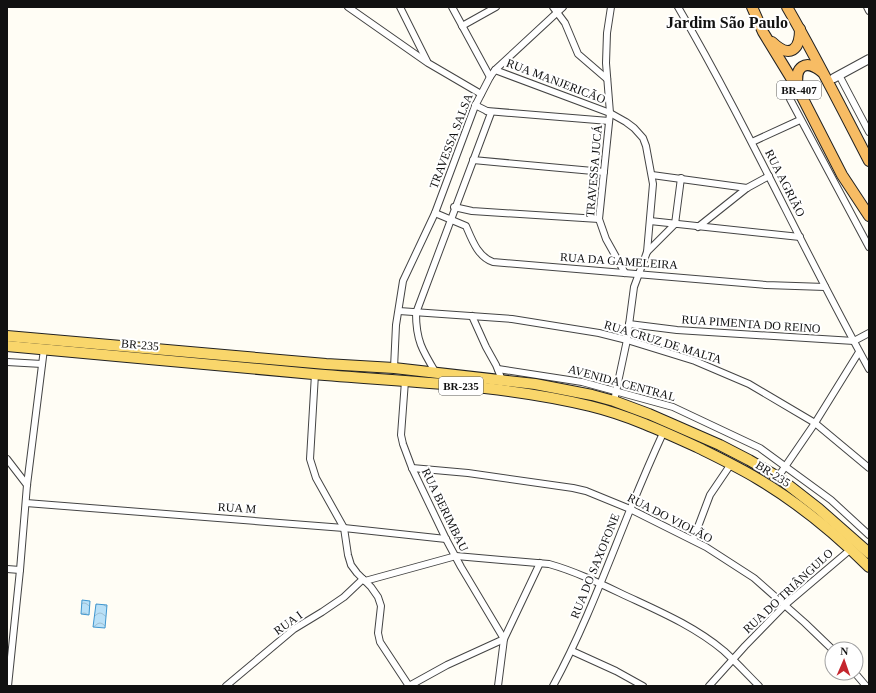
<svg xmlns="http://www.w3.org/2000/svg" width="876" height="693" font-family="'Times New Roman',serif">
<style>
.water{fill:url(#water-waves);stroke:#3f96cf}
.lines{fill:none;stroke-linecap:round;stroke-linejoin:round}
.minor-casing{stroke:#444;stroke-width:8}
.tertiary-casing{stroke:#444;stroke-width:10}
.primary-casing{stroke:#222;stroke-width:12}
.trunk-casing{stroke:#222;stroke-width:12}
.minor{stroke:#fff;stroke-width:6}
.tertiary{stroke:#fff;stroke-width:8}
.primary{stroke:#f9d66b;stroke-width:10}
.trunk{stroke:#f7bc64;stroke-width:10}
.labels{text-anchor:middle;stroke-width:4;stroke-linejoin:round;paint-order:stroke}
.shield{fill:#fff;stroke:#585858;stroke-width:1}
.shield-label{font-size:11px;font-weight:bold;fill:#111}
.street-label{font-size:12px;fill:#111;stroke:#fff}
.district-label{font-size:16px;font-weight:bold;fill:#111;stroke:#fff}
</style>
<defs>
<pattern id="water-waves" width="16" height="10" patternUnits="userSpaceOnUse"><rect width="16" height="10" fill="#b9e0f7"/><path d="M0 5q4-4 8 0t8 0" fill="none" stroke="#9ebfd3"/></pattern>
</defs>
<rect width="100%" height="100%" fill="#fffdf5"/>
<g class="water">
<path d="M82 600 90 601 89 615 81 614Z"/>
<path d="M96 604 107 605 105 628 93 627Z"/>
</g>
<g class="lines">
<g class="minor-casing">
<g id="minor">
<path d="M348 7 428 63 481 94"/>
<path d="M400 7 427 61"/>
<path d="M452 7 490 77"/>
<path d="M553 7 565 23 578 54 607 79"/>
<path d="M611 7 607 33 606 63 610 113 599 219 606 239 625 273"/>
<path d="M678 7C747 125 803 250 869 369"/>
<path d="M867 7 869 11"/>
<path d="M462 26 496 7"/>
<path d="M495 70 610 113 626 122 634 128 643 138 646 146 653 184 647 252 634 287 627 340 614 401"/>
<path d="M839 75 869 132"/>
<path d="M790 99 869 247"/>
<path d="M487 111 609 121"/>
<path d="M752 142 800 120"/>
<path d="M473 160 604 172"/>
<path d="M652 175 747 188"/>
<path d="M454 207 472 211 599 219"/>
<path d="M435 213 466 226C472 240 478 257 493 262L766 285 825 287"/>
<path d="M650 221 800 237"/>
<path d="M675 224 681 178"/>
<path d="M698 227 747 188 769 176"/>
<path d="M647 252 675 224"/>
<path d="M399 311 512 319 599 333 627 340 695 361 749 384 815 423 869 468"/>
<path d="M472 316 486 347 496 365 502 380"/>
<path d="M629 324 677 330 854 341 869 333"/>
<path d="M7 362 42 364"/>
<path d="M394 368 396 325 403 281 435 213 475 106 490 77 495 70 563 7"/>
<path d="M498 369 582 382 673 407 760 448 831 500 869 535"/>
<path d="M436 373C422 350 416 340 416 313L491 113 475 105"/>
<path d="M315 374 310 459 316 478 344 528 348 555 351 565 357 573 371 587 378 597 381 606 378 633 380 642 409 686"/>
<path d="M405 381 401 435 403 444 412 468 446 539 461 567 504 639 447 665 409 686"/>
<path d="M7 459 27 485"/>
<path d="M412 468 468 473 573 488 586 491 630 509 706 547 754 578 805 623 832 649"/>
<path d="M778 477 815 423 859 352"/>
<path d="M26 503 344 528 446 539"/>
<path d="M693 540 710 495 731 464"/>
<path d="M7 569 20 570"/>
<path d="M365 581 456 556 549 564C574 571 597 582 620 593 656 610 693 625 724 651 736 662 747 674 759 686"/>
<path d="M572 651 616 671 643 686"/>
<path d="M855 673 866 686"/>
<path d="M8 686 20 570 27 485 44 349"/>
<path d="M226 686 294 629 322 612 344 597 363 579"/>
<path d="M498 686 504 639 540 563"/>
<path d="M553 686C584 629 606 569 630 510 641 483 652 457 664 431"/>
<path d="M709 686 745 646 785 605 851 549"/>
</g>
</g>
<g class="tertiary-casing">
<path id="tertiary" d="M834 78 869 59"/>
</g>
<g class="primary-casing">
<g id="primary">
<path d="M7 336 326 364 394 368 535 384 592 395 614 401 649 414 720 445 749 460 778 477 819 509 869 553"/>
<path d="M7 346C109 355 211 365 313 374 405 382 500 384 590 406 627 415 662 431 697 447 717 457 738 467 758 479 798 503 836 534 869 567"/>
</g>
</g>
<g class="trunk-casing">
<g id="trunk">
<path d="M752 7 763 32 799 91 842 175 869 216"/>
<path d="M787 7C816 57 842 109 869 161"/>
<path d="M772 42C790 59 800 50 800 29"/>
<path d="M798 87C794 67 805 58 822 72"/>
</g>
</g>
<use href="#minor" class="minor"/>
<use href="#tertiary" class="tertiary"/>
<use href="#primary" class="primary"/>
<use href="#trunk" class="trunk"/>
</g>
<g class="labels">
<g class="shield">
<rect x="777" y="81" width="44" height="18" rx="3"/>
<rect x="439" y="377" width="44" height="18" rx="3"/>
</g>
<g class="shield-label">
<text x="799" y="94">BR-407</text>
<text x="461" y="390">BR-235</text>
</g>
<g class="street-label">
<text transform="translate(556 81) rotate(21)" y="4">RUA MANJERICÃO</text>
<text transform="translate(451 141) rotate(-69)" y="4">TRAVESSA SALSA</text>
<text transform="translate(594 171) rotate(-85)" y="4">TRAVESSA JUCÁ</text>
<text transform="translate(785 183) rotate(63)" y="4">RUA AGRIÃO</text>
<text transform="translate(619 261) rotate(4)" y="4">RUA DA GAMELEIRA</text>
<text transform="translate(751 324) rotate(4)" y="4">RUA PIMENTA DO REINO</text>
<text transform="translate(663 342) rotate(17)" y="4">RUA CRUZ DE MALTA</text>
<text transform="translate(140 345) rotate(5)" y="4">BR-235</text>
<text transform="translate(622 383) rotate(15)" y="4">AVENIDA CENTRAL</text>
<text transform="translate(773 474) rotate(32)" y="4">BR-235</text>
<text transform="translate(237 508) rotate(4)" y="4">RUA M</text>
<text transform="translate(445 510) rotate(64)" y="4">RUA BERIMBAU</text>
<text transform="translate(670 518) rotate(27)" y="4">RUA DO VIOLÃO</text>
<text transform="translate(595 566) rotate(-68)" y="4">RUA DO SAXOFONE</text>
<text transform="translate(788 591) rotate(-43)" y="4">RUA DO TRIÂNGULO</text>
<text transform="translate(288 623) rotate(-36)" y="4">RUA I</text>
</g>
<g class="district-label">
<text x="727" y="28">Jardim São Paulo</text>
</g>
</g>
<rect width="876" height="693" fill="none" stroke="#111111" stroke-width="16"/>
<g transform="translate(844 661) rotate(2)"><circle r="19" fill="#ffffff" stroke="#a0a0a0"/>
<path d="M0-3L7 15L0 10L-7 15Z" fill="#c4262e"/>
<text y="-6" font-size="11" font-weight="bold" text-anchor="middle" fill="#111111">N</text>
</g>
</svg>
